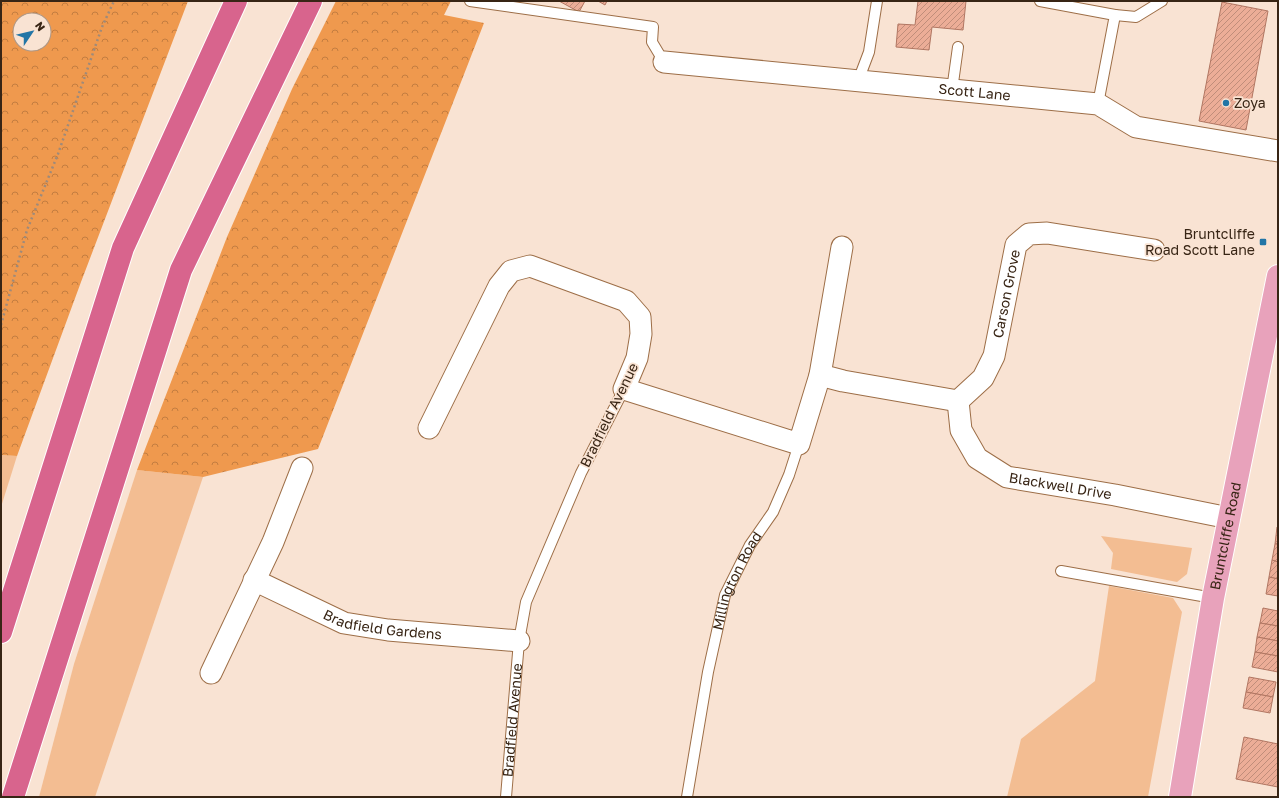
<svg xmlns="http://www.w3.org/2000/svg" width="1279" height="798" font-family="'Golos Text',sans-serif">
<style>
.green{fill:#f3bd92}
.forest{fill:url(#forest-crowns);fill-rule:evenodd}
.building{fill:url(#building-hatch);stroke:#b17662}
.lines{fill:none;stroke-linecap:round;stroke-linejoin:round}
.service-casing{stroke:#9d6e47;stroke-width:12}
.minor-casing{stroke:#9d6e47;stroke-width:23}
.primary-casing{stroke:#fff;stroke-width:24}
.motorway-casing{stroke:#fff;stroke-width:24}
.path{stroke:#9e8a7a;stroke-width:2.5;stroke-dasharray:2 3;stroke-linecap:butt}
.service{stroke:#fff;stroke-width:10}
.minor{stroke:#fff;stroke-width:21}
.primary{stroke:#e8a2bb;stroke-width:22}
.motorway{stroke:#d8648d;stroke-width:22}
.poi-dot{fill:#2275a6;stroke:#f9e3d3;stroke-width:1.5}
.labels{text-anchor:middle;stroke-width:3.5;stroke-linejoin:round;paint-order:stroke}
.street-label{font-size:14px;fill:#382515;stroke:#f9e3d3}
.poi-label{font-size:14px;fill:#382515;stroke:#f9e3d3;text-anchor:start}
</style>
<defs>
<pattern id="forest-crowns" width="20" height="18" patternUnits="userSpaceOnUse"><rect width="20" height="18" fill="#ef994e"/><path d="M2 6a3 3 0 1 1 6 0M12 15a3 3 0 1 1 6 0" fill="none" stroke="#c37d40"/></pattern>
<pattern id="building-hatch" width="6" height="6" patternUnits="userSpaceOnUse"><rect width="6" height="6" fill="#ecad97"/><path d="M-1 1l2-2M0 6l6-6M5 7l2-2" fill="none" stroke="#c08d7a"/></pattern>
</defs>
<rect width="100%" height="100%" fill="#f9e3d3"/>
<g class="green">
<path d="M1 455 17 456 1 507Z"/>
<path d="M137 470 203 477 95 797H39L74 664Z"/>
<path d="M1101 536 1192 548 1187 574 1177 582 1111 569 1113 553Z"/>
<path d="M1109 586 1173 598 1182 612 1148 797H1007L1021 739 1095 681Z"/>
</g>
<g class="forest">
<path d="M1 1H188L81 282 17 456 1 455ZM20 20H44V44H20Z"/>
<path d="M336 1H451L444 15 484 23 318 449 203 477 137 470 227 237 292 89Z"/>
</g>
<g class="building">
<path d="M559 1H585L579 12Z"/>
<path d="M598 1H607L605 5Z"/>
<path d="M918 1H966L963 30 932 27 929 50 896 47 898 24 915 25Z"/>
<path d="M1222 2 1268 11 1246 130 1199 121Z"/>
<path d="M1277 527H1278V544H1275Z"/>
<path d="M1275 544H1278V562L1272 560Z"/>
<path d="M1272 560 1278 562V579L1269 577Z"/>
<path d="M1269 577 1278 579V596L1266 594Z"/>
<path d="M1263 608 1278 611V626L1260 623Z"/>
<path d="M1260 623 1278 626V641L1257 637Z"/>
<path d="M1257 637 1278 641V656L1255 652Z"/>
<path d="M1255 652 1278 656V672L1252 667Z"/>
<path d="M1249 677 1276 682 1273 697 1246 692Z"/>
<path d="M1246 692 1273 697 1270 713 1243 708Z"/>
<path d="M1244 737 1278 744V787L1236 779Z"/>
</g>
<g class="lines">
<g class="service-casing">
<g id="service">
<path d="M470 1 653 27 652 42 664 62"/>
<path d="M1040 1 1115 15 1098 104"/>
<path d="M1115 15 1136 17 1162 1"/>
<path d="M858 81 869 52 877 1"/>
<path d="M952 90 958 47"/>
<path d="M1061 571 1213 598"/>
<path id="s1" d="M506 797 519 641 526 602 581 473 624 389"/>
<path id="s2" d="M687 797 708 672 725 595 750 545 773 512 789 475 799 444"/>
</g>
</g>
<g class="minor-casing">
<g id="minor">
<path id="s3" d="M664 62 1098 104 1136 127 1278 151"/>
<path d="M820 375 843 381 958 401"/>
<path id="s4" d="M958 401 961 430 977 458 1007 477 1115 495 1229 518"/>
<path id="s5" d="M958 401 983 378 994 356 1016 245 1029 234 1047 233 1154 250"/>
<path d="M429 428 499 286 511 271 530 266 626 301 640 317 641 334 637 358 624 389 799 444 820 375 842 247"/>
<path id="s6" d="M254 580 344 623 388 630 519 641"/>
<path d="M211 673 273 542 302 468"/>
</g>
</g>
<g class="primary-casing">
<g id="primary">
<path id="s7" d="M1180 797 1213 598 1278 276"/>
</g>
</g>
<g class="motorway-casing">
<g id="motorway">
<path d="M1 632 123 248 236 1"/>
<path d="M13 797 181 270 311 1"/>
</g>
</g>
<path class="path" d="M1 325 27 230 58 154 102 27 114 1"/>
<use href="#service" class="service"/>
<use href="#minor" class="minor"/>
<use href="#primary" class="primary"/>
<use href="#motorway" class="motorway"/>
</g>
<g class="poi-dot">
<circle cx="1226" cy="103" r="4"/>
<rect x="1259" y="238" width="8" height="8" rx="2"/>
</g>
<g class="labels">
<g class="street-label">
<text dy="5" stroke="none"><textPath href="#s3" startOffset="312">Scott Lane</textPath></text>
<text dy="5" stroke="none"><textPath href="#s5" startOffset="122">Carson Grove</textPath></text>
<text transform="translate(609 415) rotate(-64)" y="5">Bradfield Avenue</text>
<text dy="5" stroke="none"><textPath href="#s4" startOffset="151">Blackwell Drive</textPath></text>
<text dy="5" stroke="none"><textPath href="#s7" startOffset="265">Bruntcliffe Road</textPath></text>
<text dy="5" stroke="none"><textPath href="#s2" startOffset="223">Millington Road</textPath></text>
<text dy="5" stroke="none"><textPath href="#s6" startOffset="138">Bradfield Gardens</textPath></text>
<text dy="5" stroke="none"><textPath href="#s1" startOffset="77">Bradfield Avenue</textPath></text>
</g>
<g class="poi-label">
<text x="1234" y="108">Zoya</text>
<text x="1255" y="239" text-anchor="end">Bruntcliffe<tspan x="1255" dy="16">Road Scott Lane</tspan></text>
</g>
</g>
<rect width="1279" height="798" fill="none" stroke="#382515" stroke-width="4"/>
<g transform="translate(32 32) rotate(55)"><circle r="19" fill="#f9e3d3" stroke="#ac9787"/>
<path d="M0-3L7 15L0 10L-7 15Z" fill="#2275a6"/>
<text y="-6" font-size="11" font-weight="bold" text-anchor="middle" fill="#382515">N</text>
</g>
</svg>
